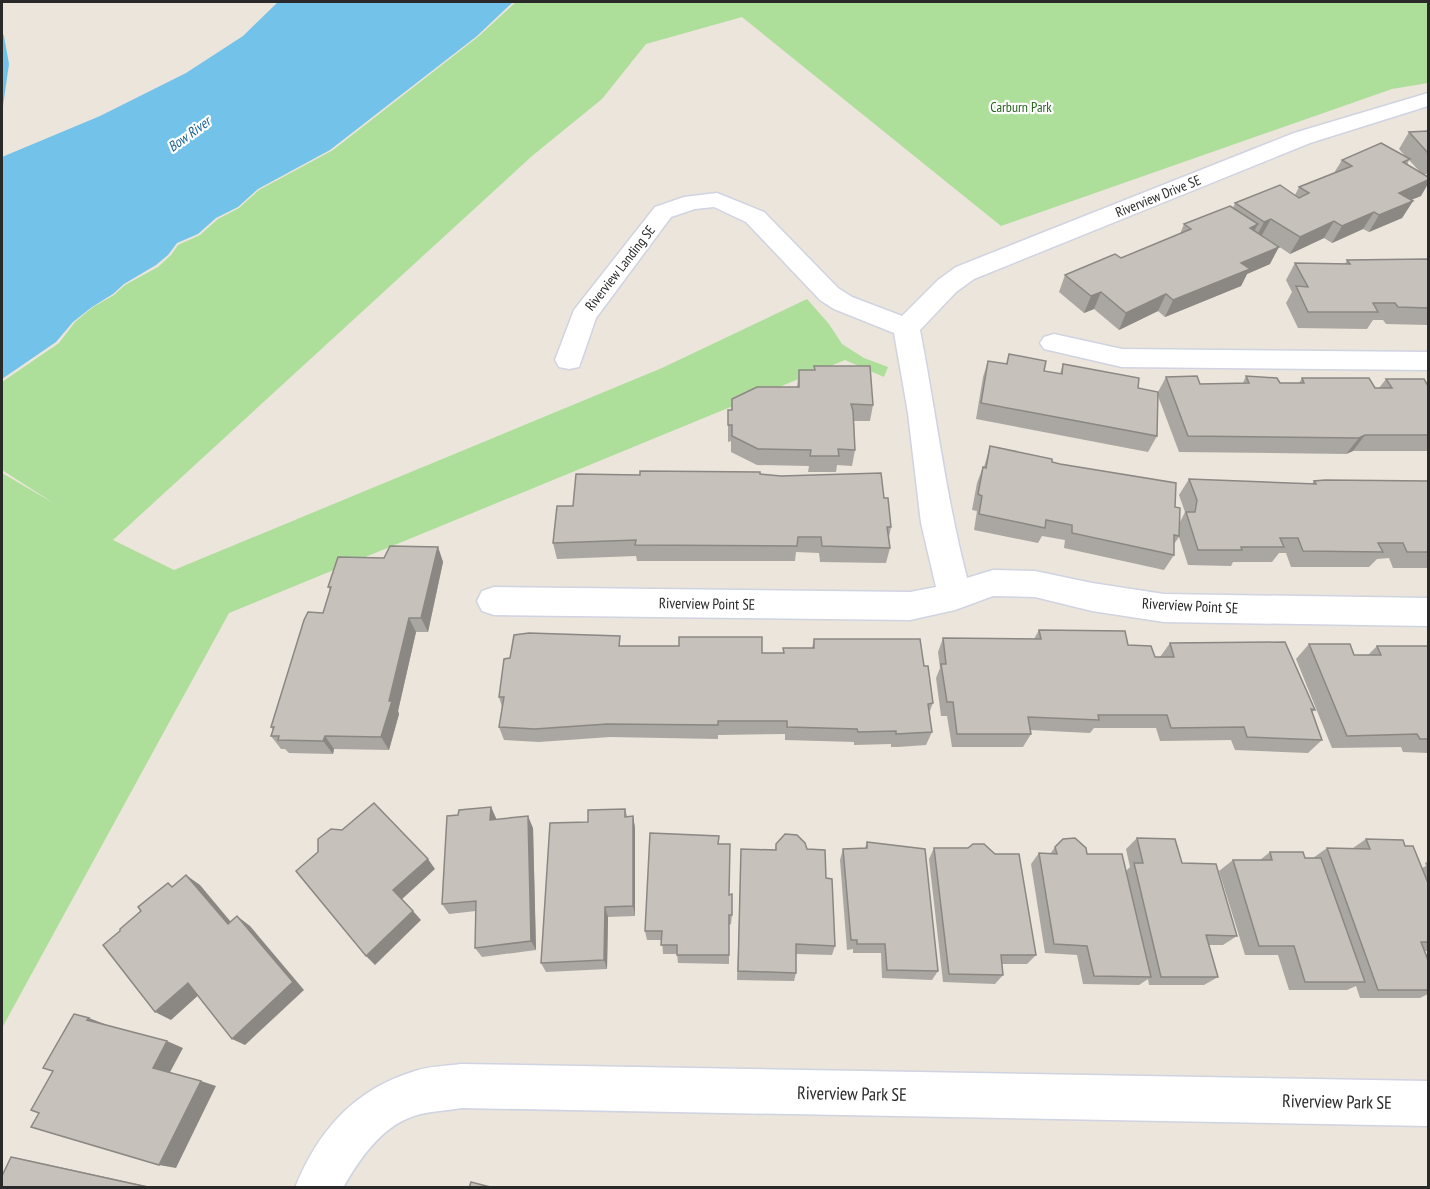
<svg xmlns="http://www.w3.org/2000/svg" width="1430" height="1189" font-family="'PT Sans Narrow',sans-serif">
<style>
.green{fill:#addf9a}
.water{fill:#72c2e9}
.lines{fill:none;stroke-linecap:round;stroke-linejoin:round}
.minor-casing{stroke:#d0d3e1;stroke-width:3}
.minor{fill:#fff;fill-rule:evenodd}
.wall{fill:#aaa6a1;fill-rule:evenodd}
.shaded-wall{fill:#8b8783}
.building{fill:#c6c1bb;stroke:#8b8783;stroke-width:1.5}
.labels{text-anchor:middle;stroke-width:4.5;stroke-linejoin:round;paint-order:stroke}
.far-park-label{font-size:14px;fill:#27621d;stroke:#fff}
.far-water-label{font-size:14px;font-style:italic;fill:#135f92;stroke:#fff}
.far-street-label{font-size:14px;fill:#292929;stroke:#fff}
.street-label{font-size:15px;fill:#292929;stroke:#fff}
.near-street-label{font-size:18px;fill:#292929;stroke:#fff}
</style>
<rect width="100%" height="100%" fill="#ebe5db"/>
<path class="green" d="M516 2H1428V83L1392 89 1001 226 742 17 646 44 602 99 532 156 113 540 174 570 662 368 807 299 829 324 842 344 864 358 888 367 884 377 845 360 229 613 2 1028V473L55 504 2 470V382L59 343 75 322 93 307 114 295 125 285 158 267 171 255 178 245 200 235 218 219 239 208 259 190 333 150 479 36Z"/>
<g class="water">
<path d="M278 2H513L477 36 330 150 258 189 238 207 216 218 198 234 177 243 168 255 156 265 124 284 113 294 92 307 73 322 56 342 2 379V157L100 116 186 73 243 36Z"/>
<path d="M2 32 4 36 9 64 2 113Z"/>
</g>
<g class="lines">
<g class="minor-casing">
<g id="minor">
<path d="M1428 93V106L1310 143 974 279 956 292 920 330C936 413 946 497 967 578L993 570 1035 571 1092 583 1164 594 1428 598V626L1164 622 1092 611 1035 597 993 596 955 610 910 620 494 615 482 611 477 601 482 591 494 587 910 592 936 587 921 523 908 413 894 333 834 309 820 300 746 222 714 207 695 209 671 217 596 318 579 367 569 369 559 367 555 360 574 310 655 207 684 197 717 193 764 212 838 288 852 297 902 316 938 280 956 267 1294 133Z"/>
<path d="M1054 334 1122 349 1428 352V370L1122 367 1044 349 1040 343 1044 337Z"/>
<path d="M461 1064 1428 1081V1126L461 1108C446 1111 429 1111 414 1116 382 1126 359 1159 343 1188H295C318 1130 355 1089 415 1071 430 1066 446 1066 461 1064Z"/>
</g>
</g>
<use href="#minor" class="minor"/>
</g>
<g class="wall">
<path d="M1428 131V174H1423L1421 196 1411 200 1413 201 1402 218 1369 232 1363 229 1332 243 1324 238 1290 254 1262 235 1270 264 1247 274 1241 286 1165 317 1158 311 1119 330 1094 309 1084 313 1059 292 1065 275 1121 258 1180 234 1184 224 1233 208 1235 203 1295 195 1299 187 1334 173 1342 160 1407 158 1399 149 1409 132ZM1409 160 1421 173 1407 165Z"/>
<path d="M1428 259V325L1386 324 1383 320H1373L1367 329 1298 328 1286 303 1292 292 1286 280 1295 263 1345 264 1347 260Z"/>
<path d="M1009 354 1044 371 1060 374 1063 364 1138 388 1158 392 1166 377 1200 384 1243 383 1246 376 1280 383H1299L1302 378 1375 388H1379L1386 379 1428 386V451H1353L1346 454 1179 452 1158 396 1157 436 1148 452 976 419 983 377 988 361 1006 364Z"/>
<path d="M814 366 873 405 870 421H854L855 450 852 466 837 465 836 472H808L809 466 757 465 731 452V441L728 442V425L731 410 732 399 797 387 799 370H814Z"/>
<path d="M990 446 1052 462 1175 507 1180 522 1185 512 1179 495 1189 479 1312 484 1314 481H1428V568H1393L1389 558 1377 559 1369 567H1291L1286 553H1279L1272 562H1233L1231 566 1188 565 1179 537 1174 544V555L1164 570 1064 548 1065 540 1042 536 1038 543 974 530 977 511 972 510 977 483 983 467H984Z"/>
<path d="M640 475 884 498 891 527 889 537 890 548 886 563 820 562 819 553 796 552 795 561H637L636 556 557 559 553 543 573 506Z"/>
<path d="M438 547 443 562 428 632H416L398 711 399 714 389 750 334 749 333 754 289 753 285 749H281L271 736 273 730 271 727 323 613 330 590 328 587 384 558Z"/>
<path d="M1039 630 1128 645 1155 657H1160L1170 643 1315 710 1312 712 1322 740 1308 753 1235 750 1231 740 1160 741 1156 728H1094L1090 733 1030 730 1031 734 1023 747H952L947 716H941L936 678 940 668 938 652 943 638 1034 639Z"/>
<path d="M814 639 924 666 933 703 929 713 932 732 926 745 898 747H891V744L854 745V742L785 740V734L718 735V739L610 737 539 742 504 740 499 727 502 707 499 697 510 658 622 646 762 653H783V648H812Z"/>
<path d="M1309 644 1354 655H1368L1377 646H1428V753L1403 752 1401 747 1332 748 1296 659Z"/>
<path d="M491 807 496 819 533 828 536 950 482 957 475 948 476 911 449 914 442 904 458 815Z"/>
<path d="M625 809 627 816H633L635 828V916L608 917 607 969 546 972 541 963 588 822Z"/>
<path d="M1137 838 1182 863 1237 936 1223 945H1209L1218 977 1204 985H1149L1148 979 1139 985 1083 984 1077 955 1045 953 1031 864 1039 853 1050 854 1055 847 1087 854 1126 871 1130 867 1126 849Z"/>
<path d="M1366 839 1405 846 1422 868 1426 866 1425 863 1428 861V951H1425L1428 960V994L1420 998H1360L1356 986 1347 990H1289L1278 955H1245L1219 871 1233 860H1260L1270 852 1305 858H1313L1327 848H1353Z"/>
<path d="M867 842 938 971 932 980 882 978 881 953H853V949L847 950 840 860 843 849 865 848Z"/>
<path d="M719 844 729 895 732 915 731 924 729 925V964L678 963 677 954H663L662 940H647L645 931Z"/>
<path d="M776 844 807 849 826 878 835 946 832 955 796 954V973L794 981 737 980 741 860 775 850Z"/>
<path d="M934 848H968L1036 955 1027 964H1002L1003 975 995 984 943 982 929 859Z"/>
<path d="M11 1157 32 1161 156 1188H2Z"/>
</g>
<g class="shaded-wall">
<path d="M1428 180V184L1421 196 1388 209 1399 193Z"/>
<path d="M1413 201 1402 218 1369 232 1379 215Z"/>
<path d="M1374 212 1363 229 1332 243 1342 226Z"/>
<path d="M1271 219 1262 235 1255 239 1264 222Z"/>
<path d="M1334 221 1324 238 1290 254 1300 237Z"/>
<path d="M1258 224 1249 241 1250 228Z"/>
<path d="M1279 247 1270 264 1247 274 1241 286 1165 317 1173 300 1241 263Z"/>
<path d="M1101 292 1094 309 1084 313 1091 296Z"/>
<path d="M1166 294 1158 311 1119 330 1126 313Z"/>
<path d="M1365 435 1353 451 1346 454 1359 438Z"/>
<path d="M438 547 443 562 428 632 421 618Z"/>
<path d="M409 618 416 632 398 711 399 714 389 750 381 737Z"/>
<path d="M325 736 334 749 333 754 323 741Z"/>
<path d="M491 807 496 818V831L490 820Z"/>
<path d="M528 816 533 828 536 950 531 941Z"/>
<path d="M633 816 635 828V916L633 906Z"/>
<path d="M428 859 435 869 401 900 393 890Z"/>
<path d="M186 875 200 885 241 934 228 924Z"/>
<path d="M605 907 608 917 607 969 604 960Z"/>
<path d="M413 911 421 920 375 965 366 956Z"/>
<path d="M237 916 250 926 304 990 245 1045 232 1039Z"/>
<path d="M188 983 202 992 171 1020 155 1012Z"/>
<path d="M89 1018 107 1025 87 1020Z"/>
<path d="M167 1041 183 1048 169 1074 153 1068Z"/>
<path d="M201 1081 216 1086 176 1168 159 1165Z"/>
</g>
<g class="building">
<path d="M1428 131V153L1409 132Z"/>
<path d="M1381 143 1410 159 1403 162 1428 177V180L1399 193 1413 201 1379 215 1374 212 1342 226 1334 221 1300 237 1271 219 1264 222 1235 203 1280 185 1299 198 1309 193 1299 187 1352 166 1342 160Z"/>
<path d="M1230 206 1258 224 1250 228 1279 247 1241 263 1250 269 1173 300 1166 294 1126 313 1101 292 1091 296 1065 275 1115 254 1121 258 1191 229 1184 224Z"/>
<path d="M1428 259V308L1398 307 1395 303H1373L1378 312H1308L1296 286 1308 287 1295 263 1350 264 1347 260Z"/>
<path d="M1009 354 1046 361 1044 371 1062 374 1063 364 1139 378 1138 388 1158 392 1157 436 981 403 988 361 1007 364Z"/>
<path d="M814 366H870L873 405 851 404 853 411 855 450 838 449 839 456H810L811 450 758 449 732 436V425H728V410H732V399L757 387H799V370H815Z"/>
<path d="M1197 376 1200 384 1249 383 1246 376 1277 378 1280 383H1304L1302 378H1369L1375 388H1392L1386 379H1424L1428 386V435H1365L1359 438 1188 436 1166 377Z"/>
<path d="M990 446 1052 459V462L1060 464 1176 483 1175 507 1180 508 1179 536 1174 535V555L1072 533V525L1046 520 1045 528 979 514 982 496 978 494 983 467 986 468Z"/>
<path d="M640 471 760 472V474L781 476 881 473 884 498H888L891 527H887L890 548 822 546 821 537H798L797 546 635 545 636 540 553 543 557 506H573L576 474 640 475Z"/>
<path d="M1189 479 1316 484 1314 481 1325 480 1428 481V552H1407L1403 543H1378L1383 552 1303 551 1298 538H1280L1284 547H1241L1242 550H1198L1186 512H1195L1197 500Z"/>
<path d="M390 546 438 547 421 618H409L389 701H392L381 737 325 736 323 741 278 740 279 736H271L274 727H271L304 620 308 612 323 613 331 587H328L338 557 384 558Z"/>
<path d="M1039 630 1125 631 1128 645 1151 646 1155 657H1174L1170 643 1285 642 1315 710 1311 709 1322 740 1247 737 1244 727 1171 728 1167 715H1098L1099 720 1028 717 1031 734H957L953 702H947L941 664H946L943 638 1041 639Z"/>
<path d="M529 633 620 636 619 646H679V637H762V653H784L783 648H814V639H920L924 666H928L933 703 928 704 932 732 896 734V731L858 732 857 729 787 727V721H718V725L607 724 535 729 499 727 504 697H499L504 659 510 658 514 635Z"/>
<path d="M1309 644H1350L1354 655H1381L1377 646H1428V739H1420L1417 734 1347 736Z"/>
<path d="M374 803 428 859 393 890 413 911 366 956 296 871 318 852V839L331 829 342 830Z"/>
<path d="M491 807 490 820 528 816 531 941 475 948 476 901 442 904 447 816 458 815 459 810Z"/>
<path d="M625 809V817L633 816V906L605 907 604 960 541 963 550 823 588 822V810Z"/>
<path d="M650 833 719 836 718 844H730L729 895 732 894V915H729V955H677V945H661L662 931H645Z"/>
<path d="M785 834 797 835 805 843 807 849 825 850 826 878 832 879 835 946 796 944V973L738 971 741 849 776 850V844Z"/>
<path d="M1075 838 1086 848 1087 854H1122L1151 977 1094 976 1087 946 1054 944 1039 853 1057 854 1055 847 1063 839Z"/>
<path d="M1137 838 1175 839 1182 863 1216 864 1237 936 1206 935 1218 977H1161L1134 863H1143Z"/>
<path d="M1366 839 1403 840 1405 846H1413L1428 883V942H1421L1428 960V990H1378L1327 848 1370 849Z"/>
<path d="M867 842 925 849 938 971 887 970 885 944H857V940H851L843 849 867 848Z"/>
<path d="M973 844H984L995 854H1019L1036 955H1001L1003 975 949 974 934 848H968Z"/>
<path d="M1270 852H1303L1305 858H1321L1365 982H1305L1294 946H1259L1233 860H1272Z"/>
<path d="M186 875 228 924 237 916 293 982 232 1039 188 983 155 1012 103 945 120 931V929L141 911 138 907 168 883 172 887Z"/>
<path d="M74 1014 89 1018 87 1020 167 1041 153 1068 201 1081 159 1165 31 1127 39 1113 31 1110 53 1071 43 1068Z"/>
<path d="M11 1157 152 1188H2V1176Z"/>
<path d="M471 1182 494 1188H469Z"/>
</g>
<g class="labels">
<g class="far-park-label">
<text x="1021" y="112">Carburn Park</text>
</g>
<g class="far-water-label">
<text transform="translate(189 134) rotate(-36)" y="5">Bow River</text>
</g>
<g class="far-street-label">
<text transform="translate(1158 196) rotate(-22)" y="5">Riverview Drive SE</text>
<text transform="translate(620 268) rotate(-52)" y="5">Riverview Landing SE</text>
</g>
<g class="street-label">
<text transform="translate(707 604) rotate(1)" y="5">Riverview Point SE</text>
<text transform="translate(1190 606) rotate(3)" y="5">Riverview Point SE</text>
</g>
<g class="near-street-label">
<text transform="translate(852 1094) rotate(1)" y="6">Riverview Park SE</text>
<text transform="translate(1337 1102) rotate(1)" y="6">Riverview Park SE</text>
</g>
</g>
<rect width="1430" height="1189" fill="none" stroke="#292929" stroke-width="6"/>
</svg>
